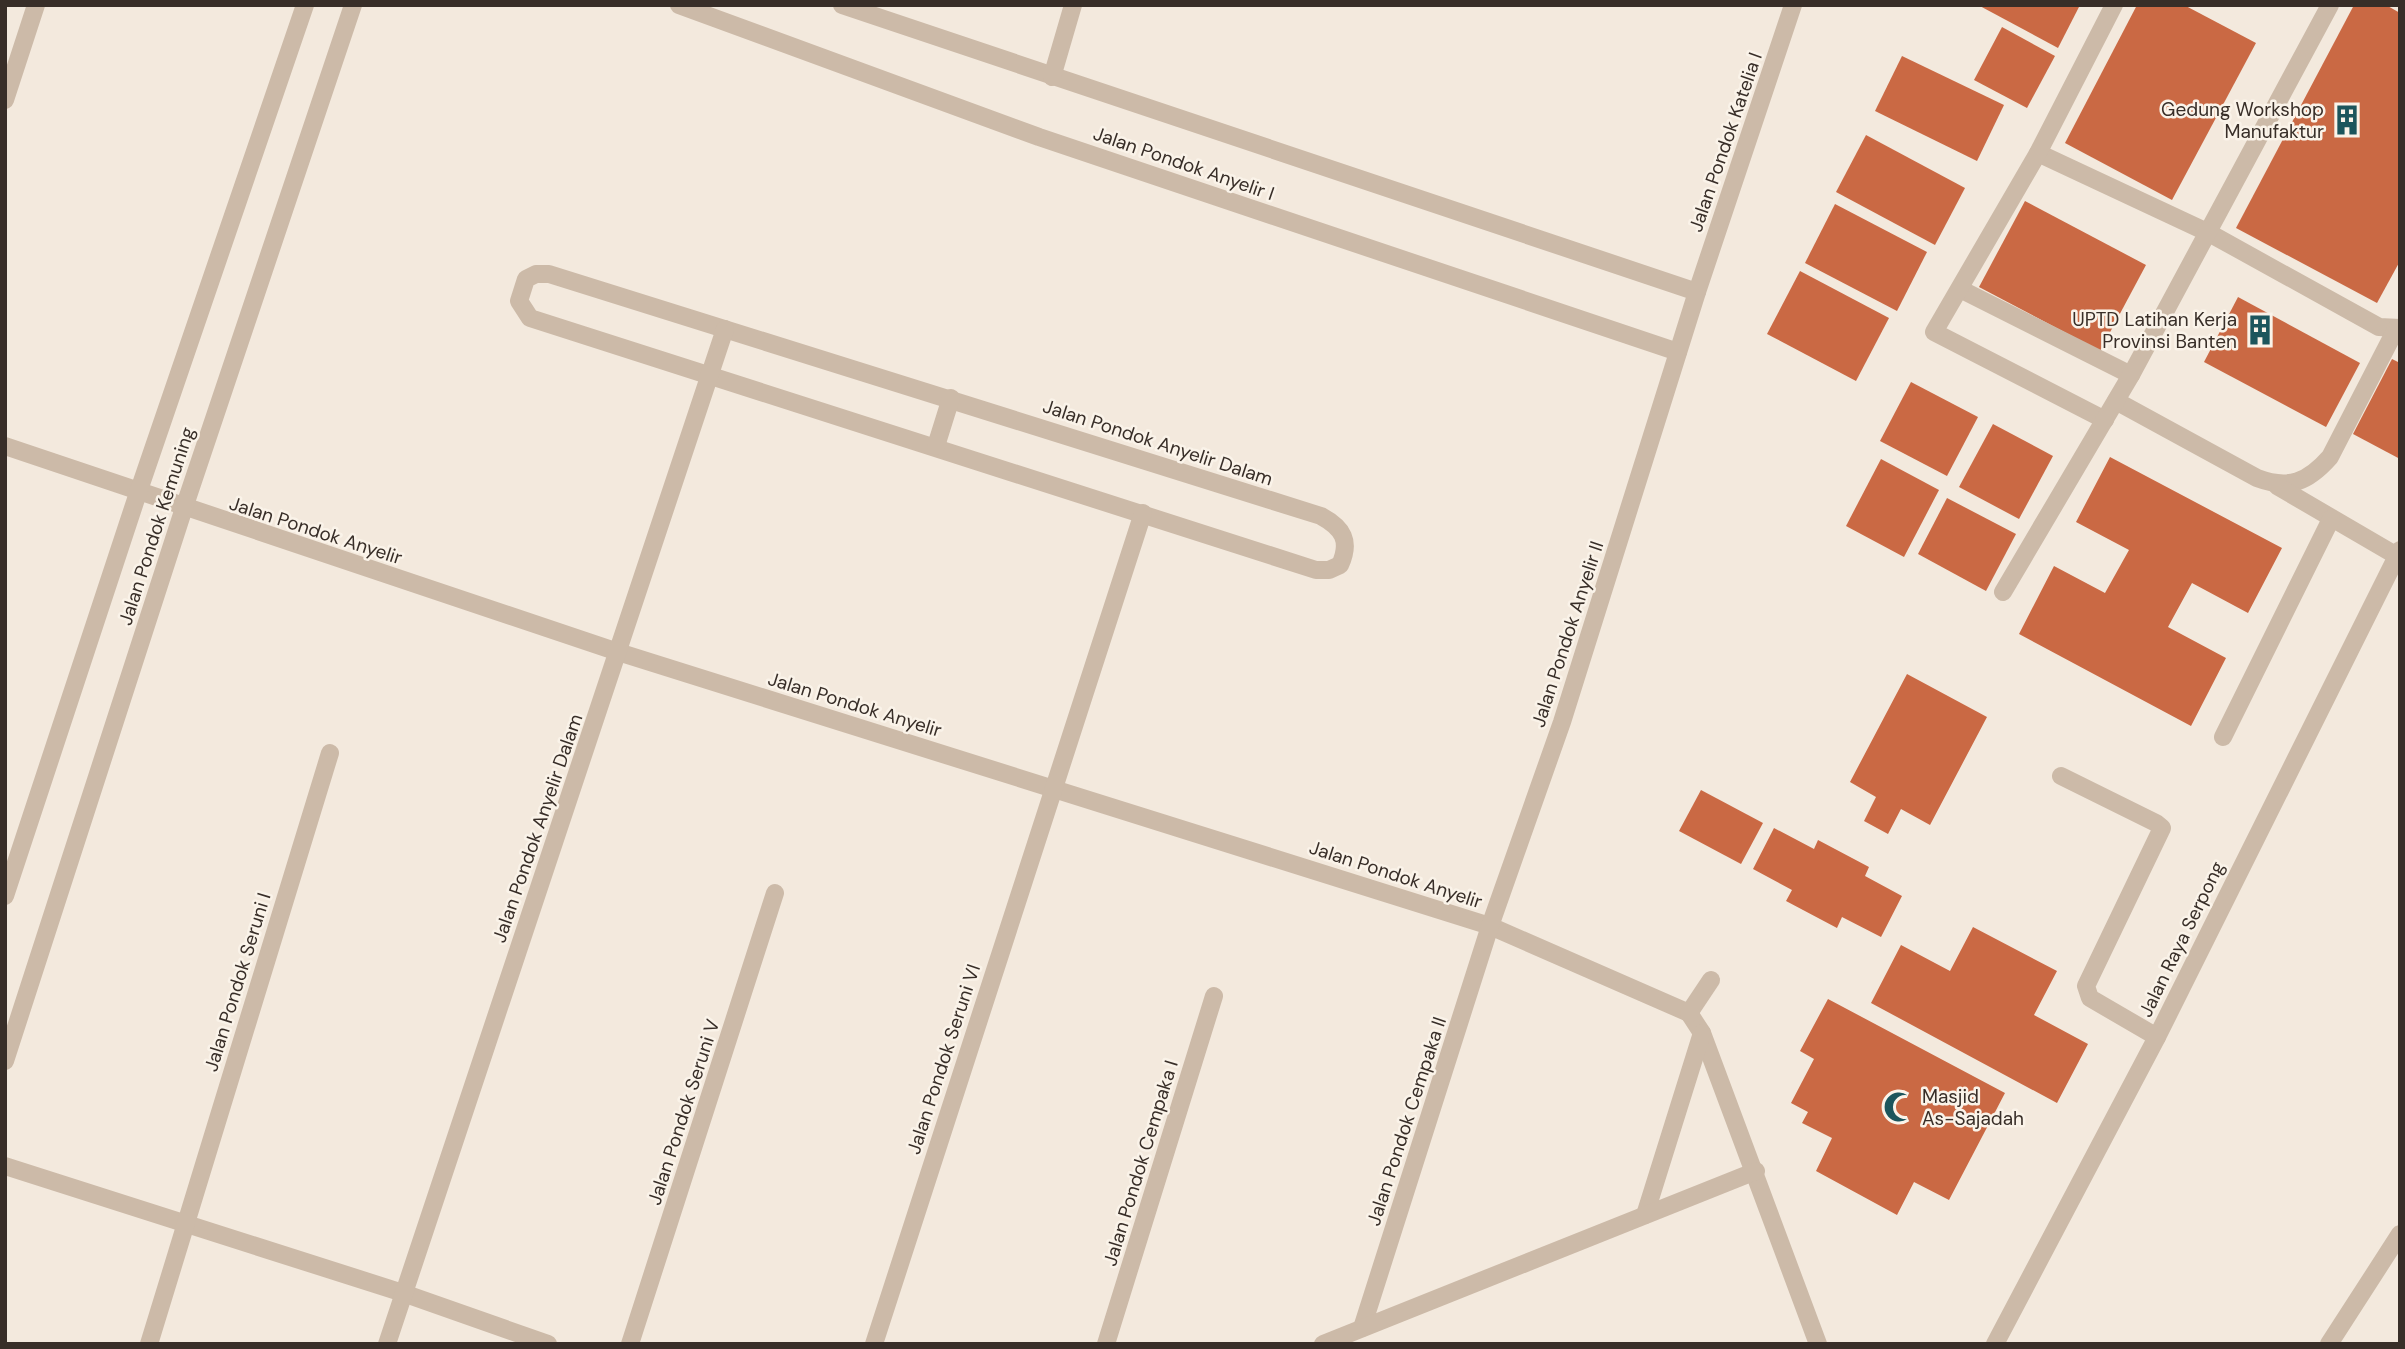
<svg xmlns="http://www.w3.org/2000/svg" width="2405" height="1349" font-family="'DM Sans',sans-serif">
<style>
.building{fill:#ca6944}
.lines{fill:none;stroke-linecap:round;stroke-linejoin:round}
.minor{stroke:#ccbaa8;stroke-width:18}
.labels{text-anchor:middle;stroke-width:5;stroke-linejoin:round;paint-order:stroke}
.poi-label{font-size:19px;fill:#382e28;stroke:#faf3e9;text-anchor:end}
.street-label{font-size:19px;fill:#382e28;stroke:#faf3e9}
</style>
<rect width="100%" height="100%" fill="#f3e9dd"/>
<g class="building">
<path d="M1978 5H2080L2058 48Z"/>
<path d="M2137 5H2184L2256 43 2172 200 2065 143Z"/>
<path d="M2354 5H2386L2400 13V261L2377 303 2236 228Z"/>
<path d="M2002 27 2055 56 2027 108 1974 80Z"/>
<path d="M1902 56 2004 105 1977 161 1875 111Z"/>
<path d="M1866 135 1965 188 1935 245 1836 192Z"/>
<path d="M2025 201 2146 265 2100 351 1979 287Z"/>
<path d="M1835 204 1927 252 1897 311 1805 263Z"/>
<path d="M1800 271 1889 318 1856 381 1767 334Z"/>
<path d="M2238 297 2360 363 2326 427 2204 362Z"/>
<path d="M2392 359 2400 363V459L2353 434Z"/>
<path d="M1911 382 1978 417 1947 476 1880 441Z"/>
<path d="M1993 424 2053 456 2019 519 1959 487Z"/>
<path d="M2110 457 2282 548 2248 613 2192 583 2168 627 2226 658 2191 726 2019 634 2054 566 2105 593 2129 550 2076 522Z"/>
<path d="M1881 459 1939 490 1904 557 1846 526Z"/>
<path d="M1947 498 2016 534 1986 591 1918 554Z"/>
<path d="M1907 674 1987 717 1930 825 1901 809 1888 834 1864 821 1876 797 1850 782Z"/>
<path d="M1701 790 1763 823 1741 864 1679 831Z"/>
<path d="M1774 828 1814 849 1818 840 1869 867 1865 876 1902 896 1881 937 1842 917 1837 928 1786 901 1792 890 1753 869Z"/>
<path d="M1973 927 2057 971 2034 1015 2088 1044 2057 1103 1871 1003 1901 945 1950 971Z"/>
<path d="M1828 999 2005 1093 1949 1200 1914 1182 1897 1215 1816 1171 1832 1138 1802 1123 1808 1112 1791 1103 1814 1059 1800 1051Z"/>
</g>
<g class="lines">
<g class="minor">
<path d="M679 5 1039 137 1678 352"/>
<path d="M842 5 1697 292"/>
<path d="M1052 77 1073 5"/>
<path d="M5 100 36 5"/>
<path d="M2038 153 2209 233 2379 327 2400 328"/>
<path d="M536 274H549L1321 516C1343 528 1351 541 1340 565L1329 570H1316L530 318 519 301 526 279Z"/>
<path d="M1960 289 2131 375"/>
<path d="M2116 401 2257 478C2289 490 2308 482 2330 457L2396 329"/>
<path d="M2105 420 1934 332 2038 153 2114 5"/>
<path d="M5 446 618 652 1490 926 1689 1013"/>
<path d="M936 446 951 398"/>
<path d="M2277 486 2397 556"/>
<path d="M2003 592 2131 375 2330 5"/>
<path d="M2223 737 2331 519"/>
<path d="M2061 776 2156 823 2162 828 2086 986 2090 998 2157 1037"/>
<path d="M5 896 138 493 305 5"/>
<path d="M1689 1013 1702 1033 1818 1344"/>
<path d="M1689 1013 1711 980"/>
<path d="M5 1061 184 508 353 5"/>
<path d="M5 1166 403 1293 548 1344"/>
<path d="M1645 1215 1702 1033"/>
<path d="M1362 1328 1490 926 1562 722 1697 292 1793 5"/>
<path d="M149 1344 330 753"/>
<path d="M387 1344 725 329"/>
<path d="M630 1344 775 893"/>
<path d="M874 1344 1143 513"/>
<path d="M1106 1344 1214 996"/>
<path d="M1323 1344 1756 1171"/>
<path d="M1995 1344 2157 1037 2400 550"/>
<path d="M2329 1344 2400 1234"/>
</g>
</g>
<defs>
<g id="building-bare" transform="scale(2.415)"><path d="M-4-6H4V6H1V3H-1V6H-4ZM-2.5-4.3h1.7v1.8h-1.7ZM.8-4.3h1.7v1.8H.8ZM-2.5-1h1.7V.8h-1.7ZM.8-1h1.7V.8H.8Z" fill="#1c555c" stroke="#faf3e9" stroke-width="2.5" paint-order="stroke"/></g>
<g id="mosque-bare" transform="scale(2.415)"><path d="M3.5-4.9A6 6 0 1 0 3.5 4.9A5 5 0 1 1 3.5-4.9Z" fill="#1c555c" stroke="#faf3e9" stroke-width="2.5" paint-order="stroke"/></g>
</defs>
<g fill-rule="evenodd">
<use href="#building-bare" x="2347" y="120"/>
<use href="#building-bare" x="2260" y="330"/>
<use href="#mosque-bare" x="1899" y="1107"/>
</g>
<g class="labels">
<g class="poi-label">
<text x="2324" y="116">Gedung Workshop<tspan x="2324" dy="22">Manufaktur</tspan></text>
<text x="2237" y="326">UPTD Latihan Kerja<tspan x="2237" dy="22">Provinsi Banten</tspan></text>
<text x="1922" y="1103" text-anchor="start">Masjid<tspan x="1922" dy="22">As-Sajadah</tspan></text>
</g>
<g class="street-label">
<text transform="translate(1725 142) rotate(-71)" y="7">Jalan Pondok Katelia I</text>
<text transform="translate(1184 163) rotate(19)" y="7">Jalan Pondok Anyelir I</text>
<text transform="translate(1158 442) rotate(18)" y="7">Jalan Pondok Anyelir Dalam</text>
<text transform="translate(156 526) rotate(-72)" y="7">Jalan Pondok Kemuning</text>
<text transform="translate(316 530) rotate(18)" y="7">Jalan Pondok Anyelir</text>
<text transform="translate(1567 634) rotate(-72)" y="7">Jalan Pondok Anyelir II</text>
<text transform="translate(855 704) rotate(17)" y="7">Jalan Pondok Anyelir</text>
<text transform="translate(537 828) rotate(-71)" y="7">Jalan Pondok Anyelir Dalam</text>
<text transform="translate(1396 874) rotate(18)" y="7">Jalan Pondok Anyelir</text>
<text transform="translate(2181 939) rotate(-64)" y="7">Jalan Raya Serpong</text>
<text transform="translate(237 982) rotate(-73)" y="7">Jalan Pondok Seruni I</text>
<text transform="translate(943 1059) rotate(-72)" y="7">Jalan Pondok Seruni VI</text>
<text transform="translate(683 1112) rotate(-72)" y="7">Jalan Pondok Seruni V</text>
<text transform="translate(1406 1121) rotate(-72)" y="7">Jalan Pondok Cempaka II</text>
<text transform="translate(1140 1163) rotate(-73)" y="7">Jalan Pondok Cempaka I</text>
</g>
</g>
<rect width="2405" height="1349" fill="none" stroke="#382e28" stroke-width="14"/>
</svg>
